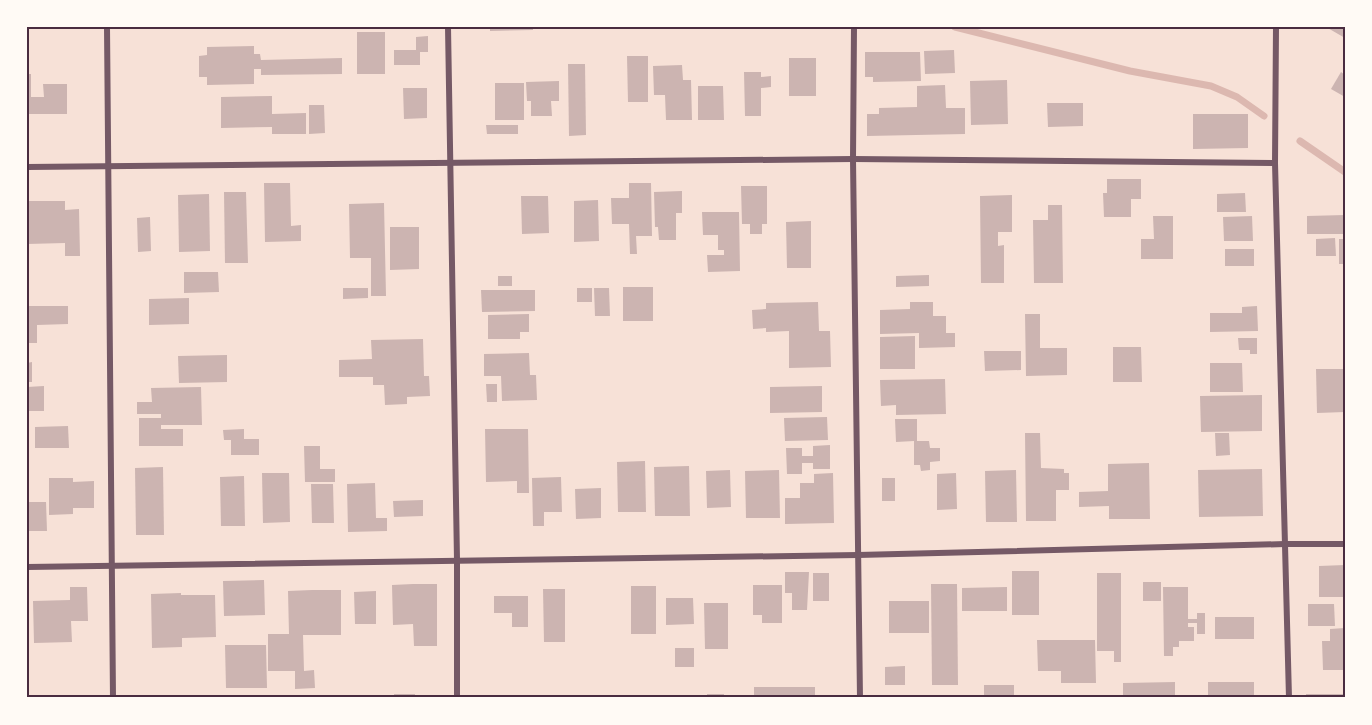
<svg xmlns="http://www.w3.org/2000/svg" width="1372" height="725" font-family="Overpass,sans-serif">
<style>
.lines{fill:none;stroke-linecap:round;stroke-linejoin:round}
.stream{stroke:#dcb8b0;stroke-width:7}
.building{fill:#ccb4b1}
.minor{stroke:#755966;stroke-width:6}
.neatline{fill:none;stroke:#4a2c40;stroke-width:2}
</style>
<rect width="100%" height="100%" fill="#f7e1d7"/>
<g class="lines">
<g class="stream">
<path d="M955 27 1130 71 1211 86 1237 97 1264 116"/>
<path d="M1300 141 1345 172"/>
</g>
</g>
<g class="building">
<path d="M490 27H533V30L490 31Z"/>
<path d="M1326 27H1345V38Z"/>
<rect x="357" y="32" width="28" height="42"/>
<path d="M428 36V52H420V65H394V50H416V37Z"/>
<path d="M254 46V54H260L261 60 342 58V74L261 75V69H254V84L207 85V77H199V56L207 55V47Z"/>
<path d="M954 50 955 73 925 74 924 51Z"/>
<path d="M865 52H920L921 81 873 82V77H865Z"/>
<path d="M627 56H648V102H628Z"/>
<rect x="789" y="58" width="27" height="38"/>
<path d="M568 64H585L586 135 569 136Z"/>
<path d="M682 65 683 80H691L692 120H666L665 95H654L653 66Z"/>
<path d="M744 72H761V77L771 76V87L761 88V116H745Z"/>
<path d="M1341 72 1345 75V97L1331 89Z"/>
<path d="M27 74H31V97H44L43 84H67V114H27Z"/>
<path d="M1007 80 1008 124 971 125 970 81Z"/>
<path d="M559 81V101H551L552 116H531V101H527L526 82Z"/>
<rect x="495" y="83" width="29" height="37"/>
<path d="M945 85 946 108H965V134L867 136V114H879V108L917 107V86Z"/>
<path d="M698 86H723L724 120H698Z"/>
<path d="M403 88H427V118L404 119Z"/>
<path d="M272 96V114L306 113V134H272V127L221 128V97Z"/>
<path d="M1047 103H1083V126L1048 127Z"/>
<path d="M309 105H324L325 133 309 134Z"/>
<path d="M1193 114H1248V148L1193 149Z"/>
<path d="M486 125H518V134H487Z"/>
<path d="M1107 179H1141V199H1131V217H1104L1103 193H1107Z"/>
<path d="M264 183H290L291 226 301 225V241L265 242Z"/>
<path d="M629 183H651L652 236H636L637 254H630L629 224H612L611 198H629Z"/>
<path d="M741 186H767V224H762V234H750V224H742Z"/>
<path d="M682 191V213H676V240H659L658 227H655L654 192Z"/>
<path d="M224 192H246L248 263H225Z"/>
<path d="M1245 193 1246 212H1217V194Z"/>
<path d="M209 194 210 251 179 252 178 195Z"/>
<path d="M1012 195V232H998V246L1004 245V283H981L980 196Z"/>
<path d="M521 196H548L549 233 522 234Z"/>
<path d="M598 200 599 241 574 242V201Z"/>
<path d="M27 201H65V210L79 209 80 256H65V243L27 244Z"/>
<path d="M384 203 386 296H371V258H350L349 204Z"/>
<path d="M1048 205H1062L1063 283H1034L1033 220H1048Z"/>
<path d="M702 212H739L740 271 708 272 707 255H724V250H718V235H703Z"/>
<path d="M1345 215V234H1307V216Z"/>
<path d="M1153 216H1173V259H1141V239H1154Z"/>
<path d="M1252 216 1253 241H1224L1223 217Z"/>
<path d="M150 217 151 251 138 252 137 218Z"/>
<path d="M811 221V268H787L786 222Z"/>
<path d="M390 227H419V269L390 270Z"/>
<path d="M1335 238 1336 256H1316V239Z"/>
<rect x="1339" y="239" width="6" height="25"/>
<rect x="1225" y="249" width="29" height="17"/>
<path d="M184 272H218L219 292 184 293Z"/>
<path d="M929 275V286L896 287V276Z"/>
<rect x="498" y="276" width="14" height="10"/>
<rect x="623" y="287" width="30" height="34"/>
<path d="M343 288H368V298L343 299Z"/>
<rect x="577" y="288" width="15" height="14"/>
<path d="M594 288H609L610 316H595Z"/>
<path d="M481 290H535V311L482 312Z"/>
<path d="M189 298V324L149 325V299Z"/>
<path d="M818 302 819 331H830L831 367 789 368V331L766 332V328L753 329 752 310 766 309V303Z"/>
<path d="M910 302H933V316H946V333H955V347L919 348V333L880 334V310L910 309Z"/>
<path d="M27 306H68V324L37 325V343H27Z"/>
<path d="M1257 306 1258 331 1210 332V313H1242V307Z"/>
<path d="M529 314V332H520V339H488V315Z"/>
<path d="M1025 314H1040V348H1067V375L1026 376Z"/>
<path d="M915 336V369H880V337Z"/>
<path d="M1238 338H1257V354H1250V350H1239Z"/>
<path d="M423 339 424 376H429L430 396 407 397V404L385 405 384 385H373V377H339V360L372 359 371 340Z"/>
<path d="M1113 347H1141L1142 382H1113Z"/>
<path d="M984 351H1021V370L985 371Z"/>
<path d="M529 353 530 375H536L537 400 502 401 501 376H484V354Z"/>
<path d="M227 355V382L179 383 178 356Z"/>
<path d="M32 362V382H27V363Z"/>
<path d="M1210 363H1242L1243 392H1210Z"/>
<path d="M1316 369H1345V412L1317 413Z"/>
<path d="M945 379 946 414 896 415V405L881 406 880 380Z"/>
<path d="M486 384H497V402H487Z"/>
<path d="M44 386V411H27V387Z"/>
<path d="M822 386V412L770 413V387Z"/>
<path d="M201 387 202 425H161V429H183V446H139V418H161V414H137V402H152L151 388Z"/>
<path d="M1262 395V431L1201 432 1200 396Z"/>
<path d="M827 417 828 440 785 441 784 418Z"/>
<path d="M895 419H917V441H929L930 448H940V461L930 462V470L921 471 920 465H914V441L896 442Z"/>
<path d="M68 426 69 448H35V427Z"/>
<path d="M244 429V439H259V455H231V440H224L223 430Z"/>
<path d="M485 429H528L529 493H517V481L486 482Z"/>
<path d="M1025 433H1040L1041 468 1064 469V473H1069V490H1056V521H1026Z"/>
<path d="M1215 433H1229L1230 455 1216 456Z"/>
<path d="M830 445V469H813V463H802V474H787L786 448H802V456H813V446Z"/>
<path d="M304 446H320V469H335V482H305Z"/>
<path d="M645 461 646 512H618L617 462Z"/>
<path d="M1149 463 1150 519H1109V506L1079 507V492L1108 491V464Z"/>
<path d="M689 466 690 516H655L654 467Z"/>
<path d="M163 467 164 535H136L135 468Z"/>
<path d="M1262 469 1263 516 1199 517 1198 470Z"/>
<path d="M730 470 731 507 707 508 706 471Z"/>
<path d="M779 470 780 518H746L745 471Z"/>
<path d="M1016 470 1017 522H986L985 471Z"/>
<path d="M262 473H289L290 522 263 523Z"/>
<path d="M833 473 834 523 785 524V498H800V483H814V474Z"/>
<path d="M956 473 957 509 937 510V474Z"/>
<path d="M244 476 245 526H221L220 477Z"/>
<path d="M561 477 562 512H544V526H533L532 478Z"/>
<path d="M49 478H73V482L94 481V508H73V514L49 515Z"/>
<rect x="882" y="478" width="13" height="23"/>
<path d="M375 483 376 518H387V531L348 532 347 484Z"/>
<path d="M311 484H333L334 523H312Z"/>
<path d="M601 488V518L576 519 575 489Z"/>
<path d="M423 500V516L394 517 393 501Z"/>
<path d="M27 502H46L47 531H27Z"/>
<path d="M1345 565V597H1319V566Z"/>
<rect x="1012" y="571" width="27" height="44"/>
<path d="M785 572H809L807 610H792V593H785Z"/>
<rect x="813" y="573" width="16" height="28"/>
<path d="M1097 573H1121V662H1114V651H1097Z"/>
<path d="M264 580 265 615 224 616 223 581Z"/>
<rect x="1143" y="582" width="18" height="19"/>
<path d="M413 584H437V646H414L413 624 393 625 392 585Z"/>
<path d="M931 584H957L958 685H932Z"/>
<path d="M753 585H782V623H762V615H753Z"/>
<rect x="631" y="586" width="25" height="48"/>
<path d="M70 587H87L88 621H71L72 642 34 643 33 601 70 600Z"/>
<path d="M1007 587V611H962V588Z"/>
<path d="M1163 587H1188V619H1197V613H1205V634H1197V623H1188V627H1194V641H1179V647H1173V656H1164Z"/>
<path d="M543 589H565V642H544Z"/>
<path d="M312 590H341V635H303L304 671 314 670 315 688 295 689V671H268V634H289L288 591Z"/>
<path d="M376 591V624H355L354 592Z"/>
<path d="M181 593V595H215L216 637 182 638V647L152 648 151 594Z"/>
<path d="M494 596H528V627H512V613H494Z"/>
<path d="M666 598H693L694 624 666 625Z"/>
<rect x="889" y="601" width="40" height="32"/>
<path d="M704 603H728V649H705Z"/>
<path d="M1308 604H1334L1335 626H1308Z"/>
<rect x="1215" y="617" width="39" height="22"/>
<path d="M1345 628V670H1323L1322 641H1330V629Z"/>
<path d="M1037 640H1095L1096 683H1061V671H1038Z"/>
<path d="M225 645H266L267 688H226Z"/>
<rect x="675" y="648" width="19" height="19"/>
<path d="M905 666V685H885V667Z"/>
<path d="M1175 682V698H1123V683Z"/>
<path d="M1208 682H1254V698L1208 697Z"/>
<rect x="984" y="685" width="30" height="13"/>
<rect x="754" y="687" width="61" height="11"/>
<rect x="394" y="694" width="21" height="4"/>
<rect x="707" y="694" width="17" height="4"/>
<rect x="1306" y="694" width="39" height="4"/>
</g>
<g class="lines">
<g class="minor">
<path d="M107 27 113 698"/>
<path d="M448 27 457 560V698"/>
<path d="M854 27 853 159 860 698"/>
<path d="M1276 27 1275 163 1289 698"/>
<path d="M27 167 853 159 1275 163"/>
<path d="M27 567 858 555 1285 544H1345"/>
</g>
</g>
<rect width="1372" height="725" fill="none" stroke="#fffaf5" stroke-width="57"/>
<rect x="28" y="28" width="1316" height="668" class="neatline"/>
</svg>
